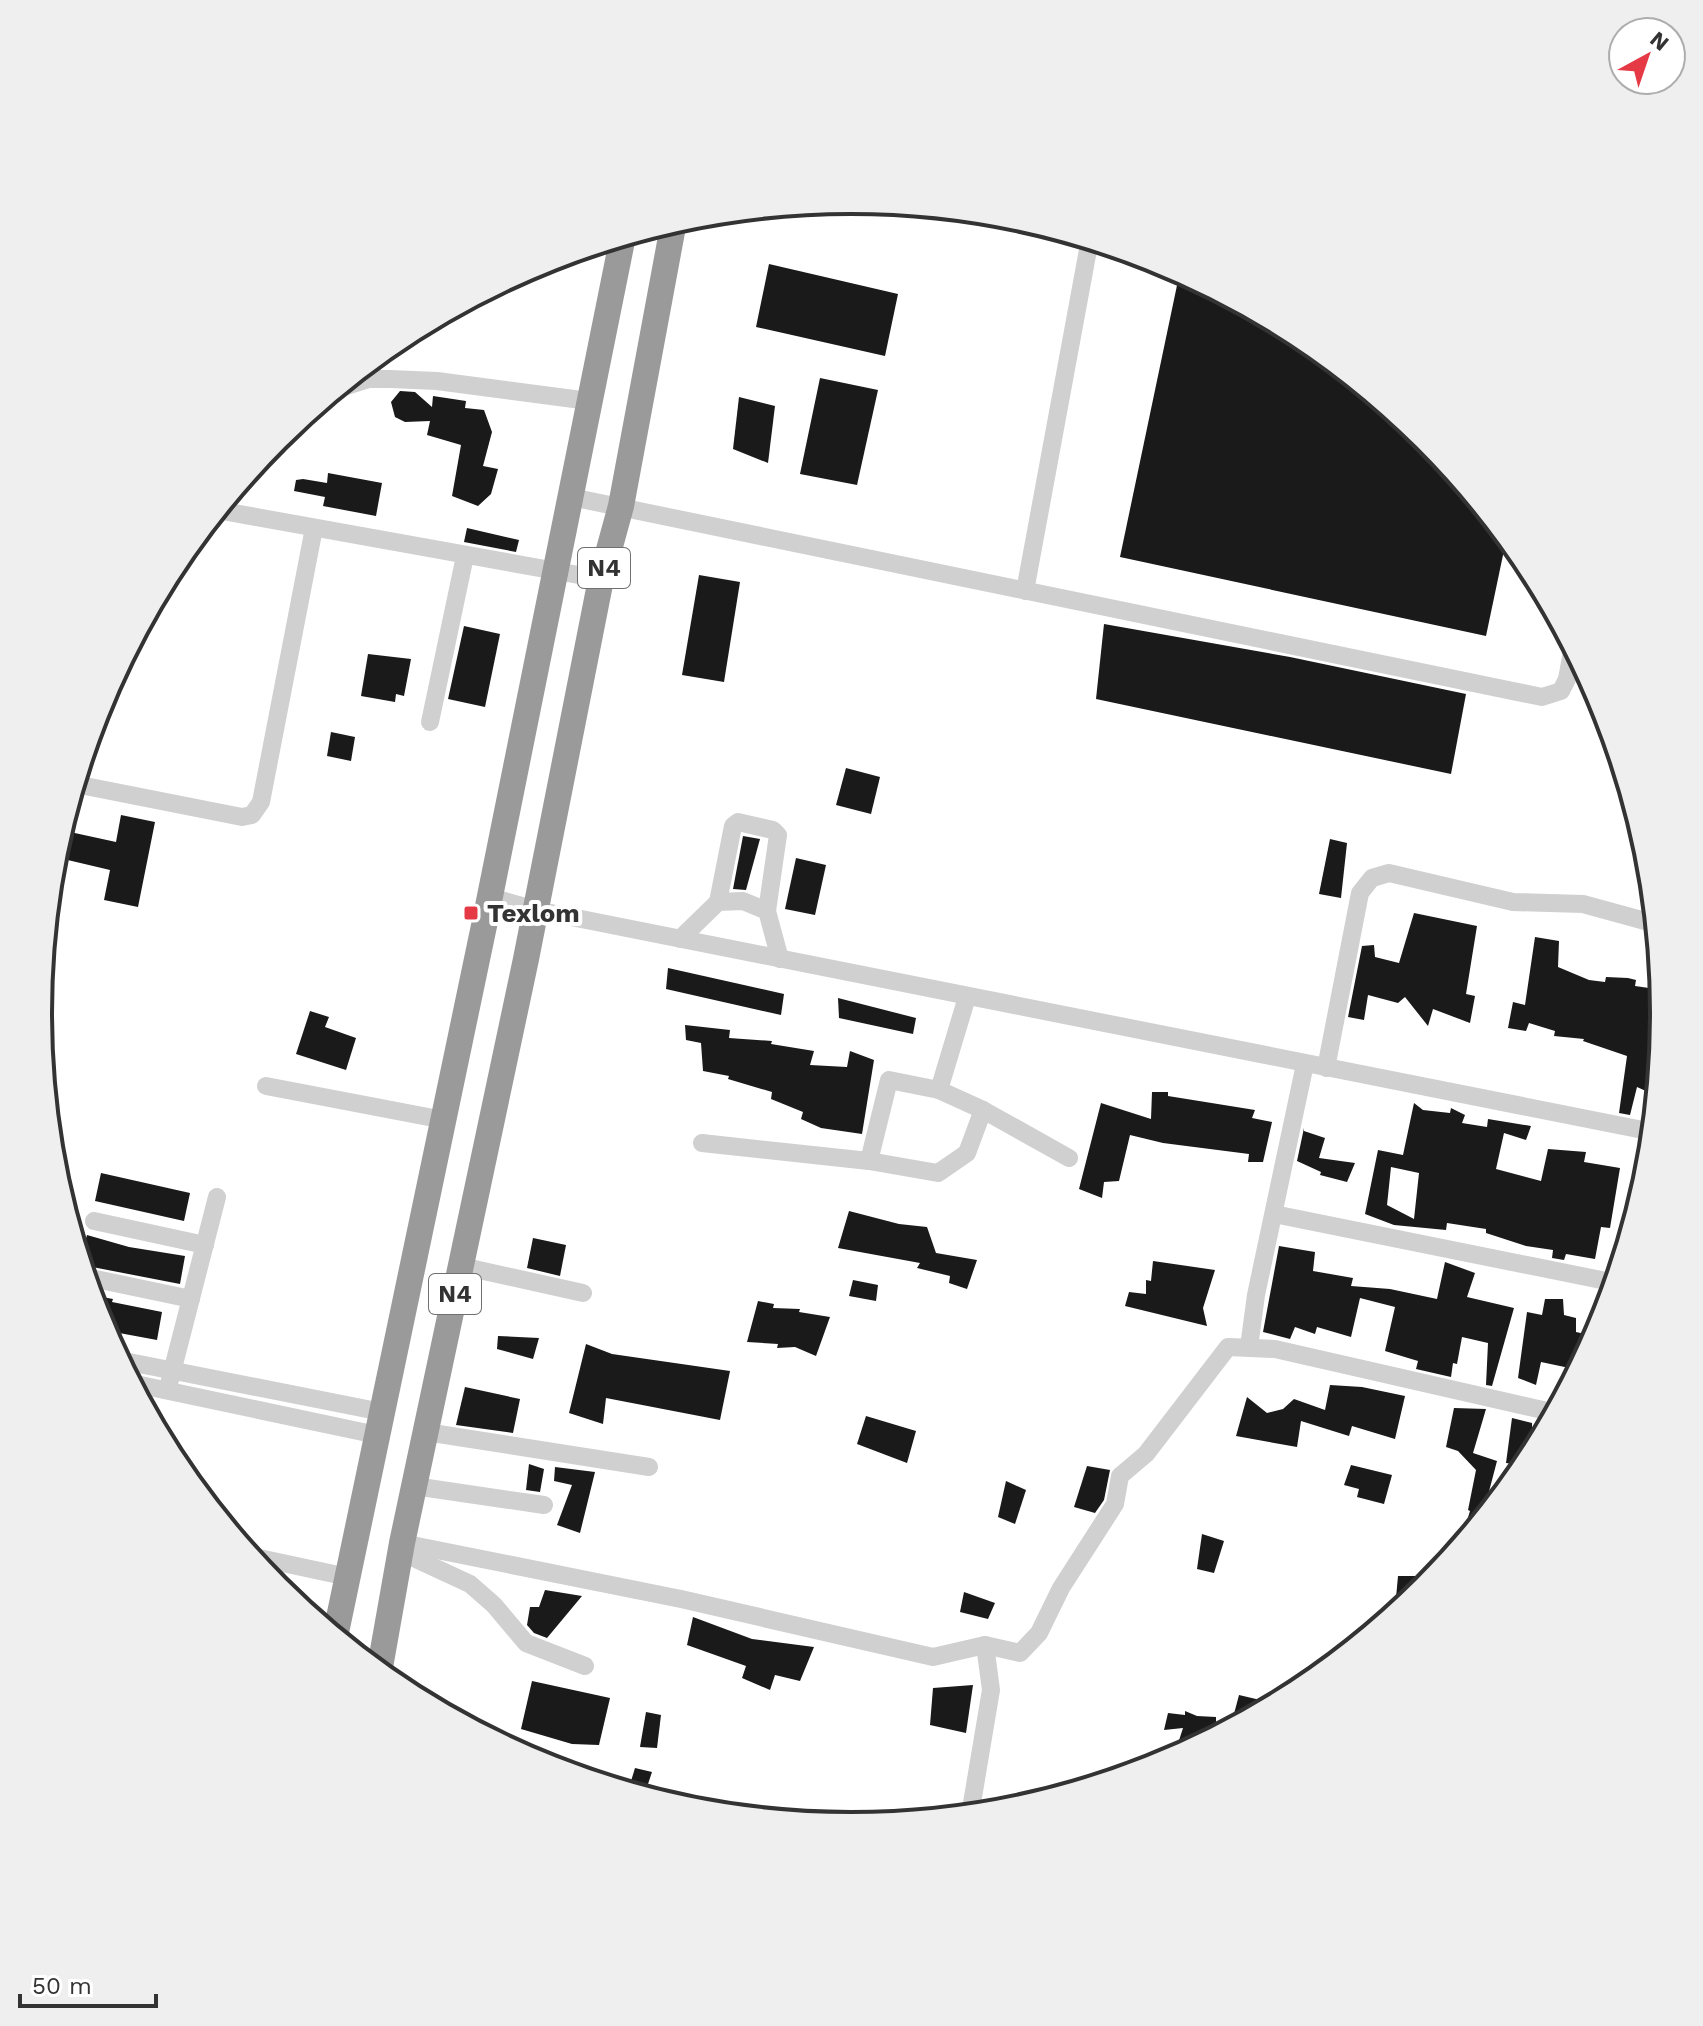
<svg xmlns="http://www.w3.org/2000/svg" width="1703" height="2026" font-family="'Work Sans',sans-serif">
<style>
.building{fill:#1a1a1a;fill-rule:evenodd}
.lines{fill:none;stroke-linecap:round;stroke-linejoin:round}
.minor{stroke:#d0d0d0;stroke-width:18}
.highway{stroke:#9a9a9a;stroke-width:26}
.poi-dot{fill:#e63946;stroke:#fff;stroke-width:3}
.labels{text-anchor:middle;stroke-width:8;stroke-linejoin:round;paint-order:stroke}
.shield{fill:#fff;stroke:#707070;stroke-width:2}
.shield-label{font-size:24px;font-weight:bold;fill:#333}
.poi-label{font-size:26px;font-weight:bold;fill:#333;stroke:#fff;text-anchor:start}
.rim{fill:none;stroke:#333;stroke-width:4}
</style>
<rect width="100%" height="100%" fill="#fff"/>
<g class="building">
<path d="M769 264 898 294 885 356 756 327Z"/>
<path d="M1180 271 1304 337 1427 438 1507 536 1486 636 1120 557Z"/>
<path d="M820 378 878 390 857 485 800 474Z"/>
<path d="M400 391 415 392 432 407 433 396 466 401 465 408 484 410 492 432 483 466 498 469 491 494 478 506 452 496 461 445 427 435 430 421 405 422 395 417 391 402Z"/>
<path d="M739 397 775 406 768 463 733 449Z"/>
<path d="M328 473 382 483 376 516 323 506 325 497 294 491 296 480 303 479 327 483Z"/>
<path d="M467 528 519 540 516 552 464 542Z"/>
<path d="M699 575 740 582 724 682 682 675Z"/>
<path d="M1104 624 1290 657 1466 694 1451 774 1096 699Z"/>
<path d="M464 626 500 634 485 707 448 699Z"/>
<path d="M368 654 411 659 404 696 396 694 395 702 361 696Z"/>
<path d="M331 732 355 737 351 761 327 756Z"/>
<path d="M846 768 880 777 871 814 836 805Z"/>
<path d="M121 815 155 822 138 907 104 900 110 870 55 857 61 830 116 842Z"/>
<path d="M743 836 760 839 746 890 733 889Z"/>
<path d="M1330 839 1347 843 1341 898 1319 894Z"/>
<path d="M796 858 826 865 815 915 785 909Z"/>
<path d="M1414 913 1477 926 1466 994 1475 996 1470 1023 1433 1009 1428 1026 1405 997 1398 1003 1368 995 1364 1020 1348 1017 1362 946 1374 945 1375 957 1399 963Z"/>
<path d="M1535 937 1559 941 1558 967 1589 980 1605 982 1606 977 1628 978 1636 980 1635 986 1663 990 1665 1013 1657 1096 1637 1087 1630 1115 1619 1113 1627 1056 1583 1041 1584 1039 1554 1036 1555 1031 1529 1023 1526 1031 1508 1028 1513 1002 1525 1005Z"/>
<path d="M668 968 784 994 781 1015 666 989Z"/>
<path d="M838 998 916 1018 913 1034 839 1018Z"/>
<path d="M310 1011 329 1017 325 1027 356 1038 346 1070 296 1054Z"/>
<path d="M685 1025 730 1030 729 1038 772 1041 771 1044 814 1051 810 1065 847 1067 850 1051 874 1060 862 1134 821 1128 801 1119 803 1112 771 1099 772 1092 728 1079 729 1076 703 1071 701 1043 686 1040Z"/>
<path d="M1152 1092H1168V1096L1255 1110 1252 1118 1272 1122 1263 1162H1248L1249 1154 1163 1143 1130 1135 1119 1181 1104 1182 1102 1198 1079 1189 1101 1103 1151 1119Z"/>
<path d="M1414 1103 1423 1110 1450 1113 1451 1108 1465 1115 1462 1123 1487 1127 1488 1119 1531 1126 1526 1140 1504 1133 1496 1169 1541 1181 1548 1149 1586 1152 1584 1162 1620 1168 1610 1228 1601 1227 1595 1259 1566 1254 1564 1260 1552 1258 1553 1250 1526 1246 1486 1233V1229L1447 1223 1446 1230 1394 1225 1365 1214 1378 1150 1403 1155ZM1391 1167 1419 1173 1414 1219 1387 1205Z"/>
<path d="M1304 1128V1131L1325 1138 1319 1158 1355 1163 1347 1182 1320 1175 1321 1172 1297 1161Z"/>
<path d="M101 1173 190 1193 184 1221 95 1201Z"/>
<path d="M849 1211 899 1224 927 1227 936 1253 977 1260 967 1289 949 1283 950 1276 917 1268 920 1263 838 1248Z"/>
<path d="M87 1235 129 1247 185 1256 180 1284 82 1265 80 1260Z"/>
<path d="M533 1238 566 1245 560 1276 527 1268Z"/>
<path d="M1279 1246 1315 1252 1313 1271 1353 1278 1351 1286 1390 1289 1437 1299 1445 1262 1475 1273 1467 1297 1514 1308 1492 1386 1486 1385 1488 1343 1462 1337 1457 1364 1453 1363 1451 1377 1416 1369 1418 1361 1385 1351 1395 1307 1360 1298 1351 1337 1317 1327 1315 1334 1295 1327 1290 1339 1263 1332Z"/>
<path d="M1153 1261 1215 1270 1203 1308 1207 1326 1125 1306 1129 1292 1146 1294V1280L1151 1281Z"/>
<path d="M853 1280 878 1285 876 1301 849 1296Z"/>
<path d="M91 1295 113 1299 112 1302 162 1312 157 1340 103 1330Z"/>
<path d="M1545 1299H1563L1564 1315 1576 1318V1332L1590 1335 1579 1370 1541 1362 1536 1385 1518 1378 1527 1312 1542 1315Z"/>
<path d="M758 1301 774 1304 773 1308 800 1309 799 1312 830 1317 816 1356 795 1347 777 1348 778 1344 747 1342Z"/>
<path d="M498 1336 539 1338 533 1359 497 1349Z"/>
<path d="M586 1344 612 1354 730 1371 720 1420 606 1398 603 1424 569 1413Z"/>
<path d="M1330 1385 1362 1387 1405 1396 1395 1439 1352 1426 1349 1436 1301 1421 1297 1447 1236 1436 1247 1397 1267 1413 1283 1409 1294 1399 1325 1410Z"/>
<path d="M465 1387 520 1399 513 1433 456 1425Z"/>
<path d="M1454 1408 1486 1409 1473 1453 1497 1461 1481 1522 1458 1550 1470 1511 1468 1510 1476 1470 1458 1451 1446 1447Z"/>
<path d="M866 1416 916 1431 907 1463 857 1444Z"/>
<path d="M1512 1418 1532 1423V1432L1544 1434 1527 1466 1506 1463Z"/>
<path d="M529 1464 544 1469 540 1492 526 1490Z"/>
<path d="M1351 1465 1392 1475 1384 1504 1357 1497 1359 1489 1344 1485Z"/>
<path d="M1087 1466 1110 1470 1104 1500 1095 1513 1074 1507Z"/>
<path d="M555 1467 595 1472 580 1533 557 1525 572 1485 554 1481Z"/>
<path d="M1006 1481 1026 1490 1015 1524 998 1517Z"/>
<path d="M1202 1534 1224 1541 1214 1573 1197 1569Z"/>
<path d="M1398 1576H1423L1422 1592 1413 1600 1396 1598Z"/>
<path d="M545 1590 582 1596 547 1638 534 1633 527 1625 530 1607H539Z"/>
<path d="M964 1592 995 1603 988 1619 960 1612Z"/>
<path d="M693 1617 752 1639 814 1647 800 1681 775 1675 770 1690 742 1678 746 1666 687 1645Z"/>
<path d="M532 1681 610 1698 599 1745 572 1744 521 1729Z"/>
<path d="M973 1685 966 1733 930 1725 933 1688Z"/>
<path d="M1239 1695 1277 1704 1230 1729Z"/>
<path d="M1185 1711 1197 1716 1216 1717V1723L1220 1725 1213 1726 1211 1739 1173 1759 1183 1728 1164 1730 1168 1713 1185 1715Z"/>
<path d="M646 1712 661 1715 657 1748 640 1747Z"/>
<path d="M635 1768 652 1772 644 1796 628 1791Z"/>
</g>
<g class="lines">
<g class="minor">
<path d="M334 390 369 379H390L437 381 589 401"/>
<path d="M571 497 1542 697 1561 691 1567 679 1573 646"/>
<path d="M217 510 601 579"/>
<path d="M1025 591 1090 239"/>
<path d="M430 722 465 556"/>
<path d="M75 784 242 817 252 815 261 802 314 528"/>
<path d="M490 897 536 910 1653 1132"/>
<path d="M718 902 733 826 738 822 773 830 778 835 767 911"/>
<path d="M680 939 718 902 743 901 767 911 780 959"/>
<path d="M967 997 939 1090 983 1110 1069 1158"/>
<path d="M1326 1068 1360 893 1372 878 1389 873 1513 902 1583 904 1656 924"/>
<path d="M266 1086 444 1120"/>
<path d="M702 1143 869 1161 938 1173 967 1153 983 1110"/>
<path d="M869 1161 889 1080 939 1090"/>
<path d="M1274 1214 1616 1283"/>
<path d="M94 1221 205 1245"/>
<path d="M461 1266 583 1293"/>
<path d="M86 1277 191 1299"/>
<path d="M1249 1347 1256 1295 1305 1064"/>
<path d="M119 1360 382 1412"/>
<path d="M170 1380 217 1197"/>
<path d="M131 1383 377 1435"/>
<path d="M426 1432 649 1467"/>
<path d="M414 1486 544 1505"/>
<path d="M402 1543 681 1599 933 1657 985 1645 1020 1653 1039 1633 1061 1588 1115 1504 1120 1476 1146 1454 1228 1347 1275 1349 1556 1413"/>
<path d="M401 1552 470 1584 494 1605 526 1643 585 1666"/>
<path d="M250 1556 348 1577"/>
<path d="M522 1755 536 1759"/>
<path d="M970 1815 991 1690 985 1645"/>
</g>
<g class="highway">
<path d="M335 1637 485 921 623 236"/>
<path d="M379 1673 402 1543 526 959 601 579 621 506 674 221"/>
</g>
</g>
<rect class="poi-dot" x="463" y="905" width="16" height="16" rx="4"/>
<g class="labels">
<g class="shield">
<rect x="578" y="548" width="52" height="40" rx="6"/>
<rect x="429" y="1274" width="52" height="40" rx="6"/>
</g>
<g class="shield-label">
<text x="604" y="576">N4</text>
<text x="455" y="1302">N4</text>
</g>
<g class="poi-label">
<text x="487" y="922">Texlom</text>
</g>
</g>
<path d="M0 0H1703V2026H0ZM52 1013a799 799 0 1 1 1598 0a799 799 0 1 1-1598 0Z" fill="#efefef" fill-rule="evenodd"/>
<path class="rim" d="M52 1013a799 799 0 1 1 1598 0a799 799 0 1 1-1598 0Z"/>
<g transform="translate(1647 56) rotate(40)"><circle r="38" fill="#ffffff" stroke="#adadad" stroke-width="2"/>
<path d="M0-6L14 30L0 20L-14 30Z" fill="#e63946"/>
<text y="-12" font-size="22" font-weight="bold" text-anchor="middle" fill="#333333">N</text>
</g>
<path d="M20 1994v12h136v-12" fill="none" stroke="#333333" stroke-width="4"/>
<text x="32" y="1994" font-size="24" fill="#333333" stroke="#ffffff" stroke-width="6" paint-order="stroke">50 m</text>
</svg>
